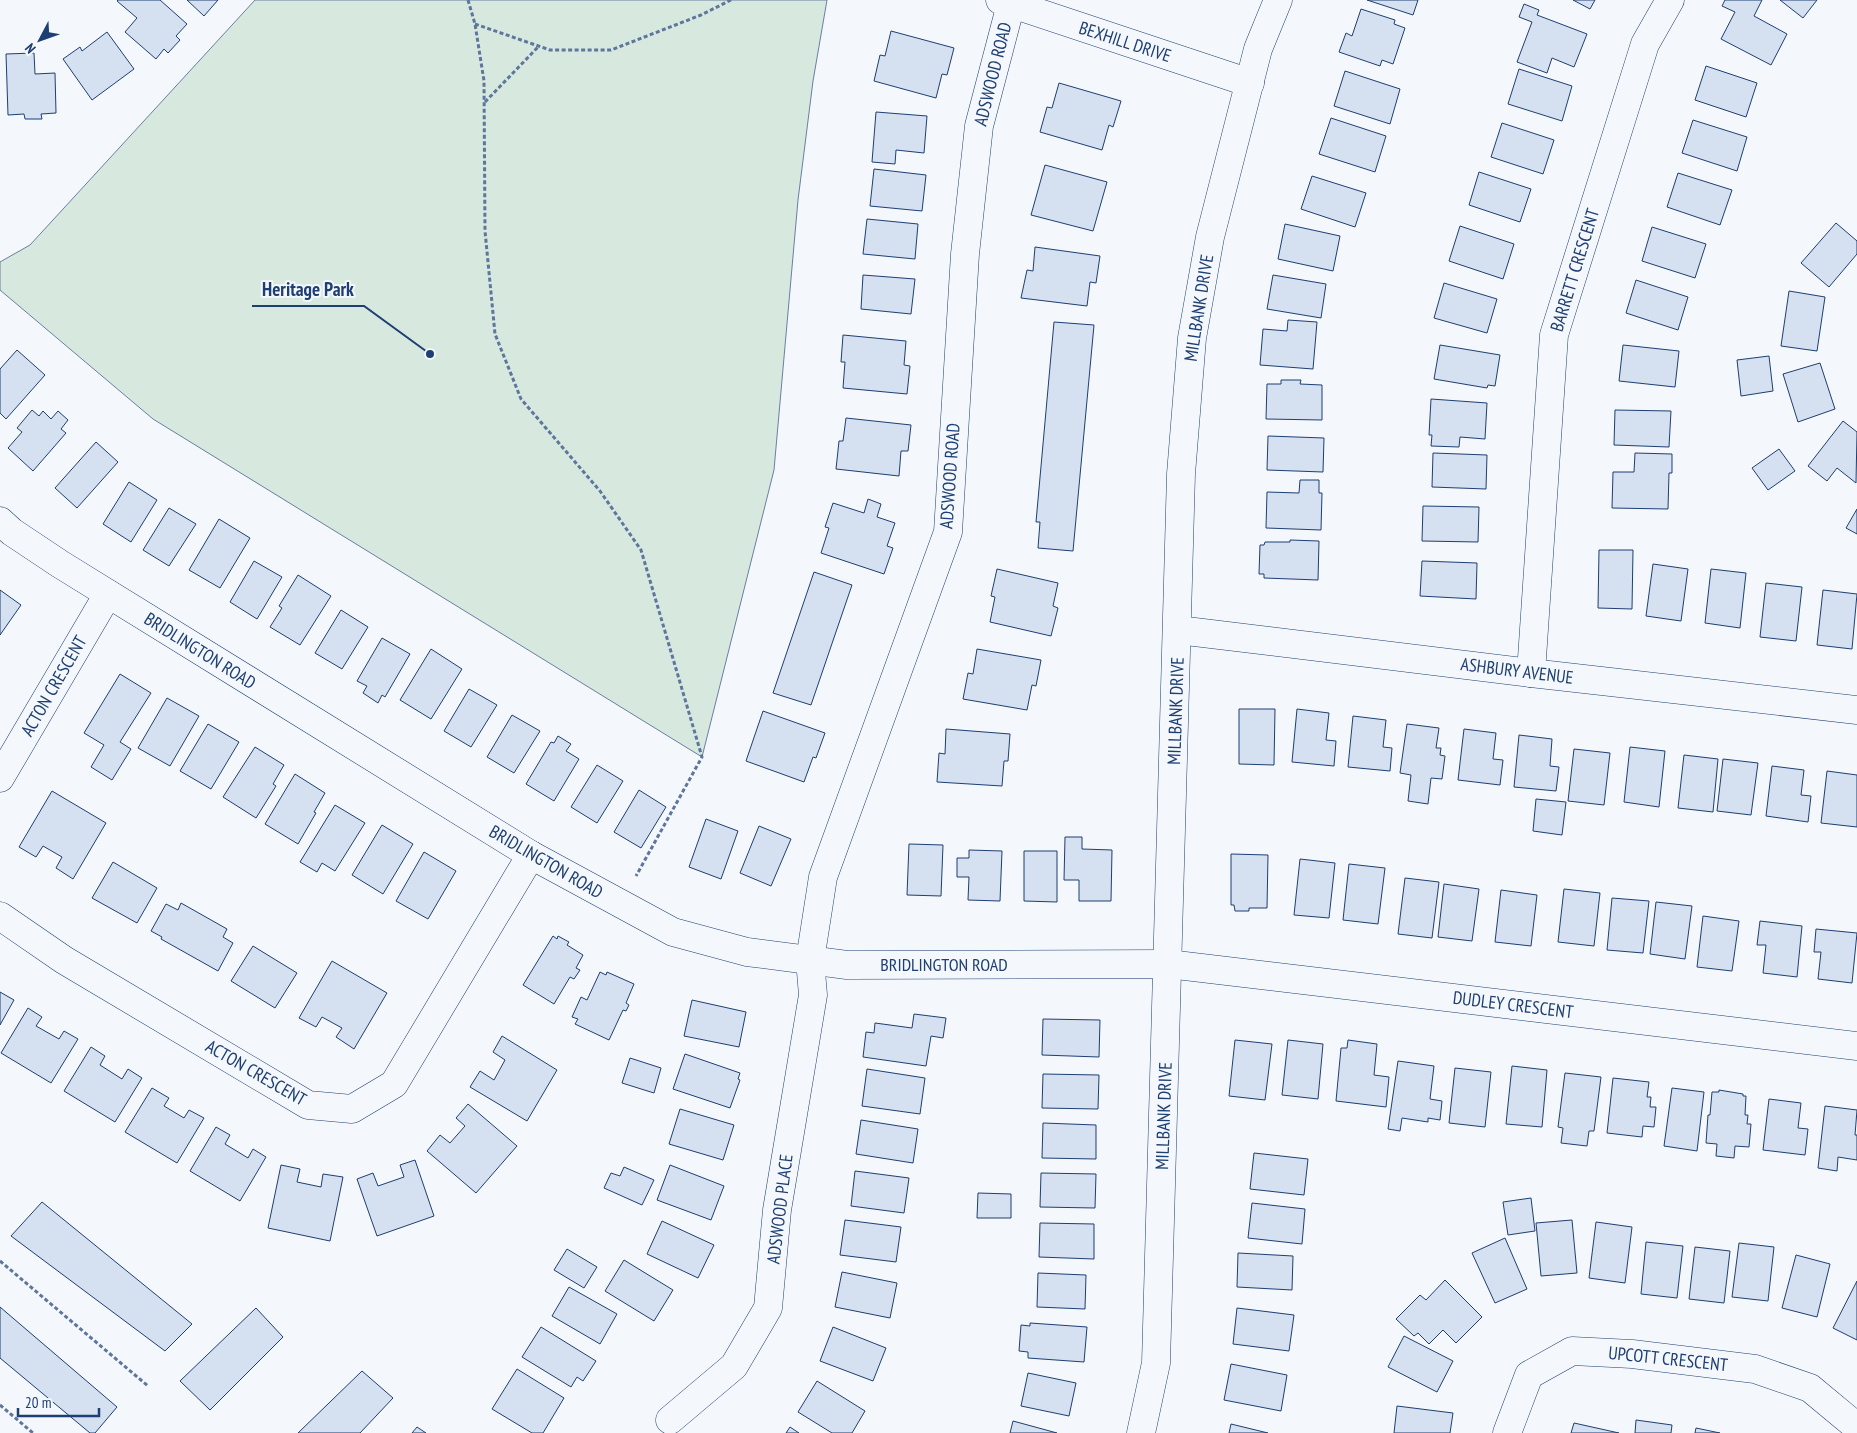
<svg xmlns="http://www.w3.org/2000/svg" width="1857" height="1433" font-family="'PT Sans Narrow',sans-serif">
<style>
.green{fill:#d7e8df;stroke:#687fa3}
.building{fill:#d5e0f0;stroke:#1d3f73}
.lines{fill:none;stroke-linecap:round;stroke-linejoin:round}
.minor-casing{stroke:#1d3f73;stroke-width:29}
.path{stroke:#5e769c;stroke-width:3;stroke-dasharray:4 2.5;stroke-linecap:butt}
.minor{stroke:#f4f7fb;stroke-width:28}
.labels{text-anchor:middle;stroke-width:4;stroke-linejoin:round;paint-order:stroke}
.street-label{font-size:18px;fill:#1d3f73;stroke:#f4f7fb}
.leader{fill:none;stroke:#1d3f73;stroke-width:2}
.callout-dot{fill:#1d3f73;stroke:#f4f7fb;stroke-width:2}
.callout-label{font-size:19px;text-anchor:middle;font-weight:bold;fill:#1d3f73;stroke:#f4f7fb;stroke-width:4;stroke-linejoin:round;paint-order:stroke}
</style>
<rect width="100%" height="100%" fill="#f4f7fb"/>
<path class="green" d="M255 0H827L813 81 798 200 774 470 702 757 153 419 0 290V262L30 245Z"/>
<g class="building">
<path d="M118 0H160L187 24 176 36 180 40 168 53 164 49 156 59 125 32 137 18 117 1Z"/>
<path d="M187 0H218L204 16Z"/>
<path d="M1367 0H1418L1413 15Z"/>
<path d="M1573 0H1595L1590 9Z"/>
<path d="M1725 0H1762L1754 16 1787 34 1771 65 1721 39 1735 12 1722 6Z"/>
<path d="M1780 0H1817L1803 18Z"/>
<path d="M1524 4 1539 10 1537 15 1587 34 1574 67 1552 58 1547 73 1517 62 1532 22 1519 17Z"/>
<path d="M1361 9 1395 20 1394 24 1405 28 1393 64 1382 60 1380 66 1339 52 1346 33 1352 36Z"/>
<path d="M891 31 954 48 947 75 942 74 936 98 874 81 880 55 885 56Z"/>
<path d="M107 32 134 69 92 100 63 59 80 47 82 51Z"/>
<path d="M34 53 35 74 55 73 56 113 41 114 42 119H25L24 114 8 115 6 54Z"/>
<path d="M1706 66 1757 83 1746 117 1695 100Z"/>
<path d="M1519 69 1572 86 1562 121 1508 104Z"/>
<path d="M1345 71 1400 89 1390 124 1334 106Z"/>
<path d="M1059 83 1121 101 1113 127 1109 125 1102 150 1040 132 1047 107 1052 108Z"/>
<path d="M876 112 927 116 924 153 896 150 895 164 872 162Z"/>
<path d="M1331 118 1386 136 1375 172 1319 154Z"/>
<path d="M1693 120 1747 137 1737 171 1682 153Z"/>
<path d="M1502 123 1554 140 1543 174 1491 157Z"/>
<path d="M1045 165 1107 182 1093 231 1031 215Z"/>
<path d="M874 169 926 175 922 211 870 206Z"/>
<path d="M1479 172 1531 189 1520 222 1469 205Z"/>
<path d="M1678 173 1732 190 1720 225 1667 207Z"/>
<path d="M1312 176 1366 193 1355 227 1301 209Z"/>
<path d="M867 219 918 224 915 259 863 254Z"/>
<path d="M1836 223 1857 241V254L1829 287 1801 263Z"/>
<path d="M1285 224 1340 236 1333 271 1278 259Z"/>
<path d="M1460 226 1514 244 1503 279 1449 261Z"/>
<path d="M1652 227 1706 244 1695 278 1642 261Z"/>
<path d="M1035 247 1100 256 1096 283 1090 282 1087 306 1021 298 1027 270 1033 271Z"/>
<path d="M863 275 915 279 911 314 861 309Z"/>
<path d="M1273 275 1326 284 1321 318 1267 309Z"/>
<path d="M1636 280 1688 297 1678 330 1626 313Z"/>
<path d="M1444 283 1497 299 1487 333 1434 318Z"/>
<path d="M1789 291 1825 297 1817 351 1781 346Z"/>
<path d="M1288 320 1317 322 1313 369 1260 365 1263 329 1287 331Z"/>
<path d="M1054 322 1094 325 1073 551 1038 548 1040 522H1036Z"/>
<path d="M843 335 906 341 904 365 910 366 907 394 843 388 845 362H841Z"/>
<path d="M1440 345 1500 355 1495 386 1488 385 1487 388 1434 379Z"/>
<path d="M1623 345 1679 351 1675 387 1619 381Z"/>
<path d="M17 350 45 375 6 419 0 413V369Z"/>
<path d="M1769 356 1773 391 1741 396 1737 360Z"/>
<path d="M1820 363 1835 409 1798 422 1783 374Z"/>
<path d="M1281 380H1301L1300 384 1322 385V420L1266 419 1267 384H1281Z"/>
<path d="M1431 399 1487 403 1485 439 1460 437 1459 447 1431 446 1432 435H1429Z"/>
<path d="M32 410 39 416 43 411 51 419 58 411 68 420 61 429 66 433 33 471 8 448 22 432 17 428Z"/>
<path d="M1615 410 1671 411 1669 447 1614 445Z"/>
<path d="M846 418 911 425 908 451H901L899 476 836 469 839 441H843Z"/>
<path d="M1843 421 1857 432 1856 483 1837 468 1827 481 1808 466Z"/>
<path d="M1268 436 1324 438 1323 472 1267 470Z"/>
<path d="M96 442 118 462 77 508 55 488Z"/>
<path d="M1779 449 1795 471 1768 490 1752 468Z"/>
<path d="M1433 453 1487 455 1486 489 1432 487Z"/>
<path d="M1635 453 1672 454V473H1669L1668 509 1612 508 1613 472H1634Z"/>
<path d="M1300 480H1319V493H1322L1321 530 1266 528 1267 492 1299 493Z"/>
<path d="M129 482 157 500 131 542 103 524Z"/>
<path d="M868 499 881 504 877 517 895 523 887 546 893 548 884 574 821 553 829 528 825 527 833 503 864 513Z"/>
<path d="M1423 506 1479 507 1478 542 1422 541Z"/>
<path d="M169 508 196 524 169 566 143 550Z"/>
<path d="M1857 509V534L1846 528Z"/>
<path d="M219 519 250 538 220 588 189 570Z"/>
<path d="M1290 540 1319 541 1318 580 1264 578V574H1259L1260 545H1264L1265 542H1290Z"/>
<path d="M1599 550H1633L1632 609 1598 608Z"/>
<path d="M254 561 282 577 257 619 230 602Z"/>
<path d="M1422 561 1477 563 1476 599 1420 596Z"/>
<path d="M1653 564 1688 569 1681 621 1646 616Z"/>
<path d="M997 569 1058 583 1053 606 1058 608 1051 636 990 622 995 597 991 596Z"/>
<path d="M1711 569 1746 573 1740 628 1705 623Z"/>
<path d="M814 572 852 585 811 705 773 693Z"/>
<path d="M298 575 331 596 300 645 270 627 282 608 279 606Z"/>
<path d="M1766 583 1802 587 1796 641 1760 637Z"/>
<path d="M0 590 21 605 0 635Z"/>
<path d="M1823 590 1857 594 1852 649 1817 645Z"/>
<path d="M341 610 368 627 342 669 315 653Z"/>
<path d="M382 638 410 654 385 697 382 695 378 703 363 693 367 686 357 681Z"/>
<path d="M431 649 462 669 431 719 400 700Z"/>
<path d="M977 649 1041 660 1036 686 1032 685 1027 710 963 699 968 673 973 674Z"/>
<path d="M120 674 151 693 120 742 131 749 112 780 91 767 104 745 84 733Z"/>
<path d="M469 689 497 705 471 747 444 731Z"/>
<path d="M167 698 199 716 170 766 138 748Z"/>
<path d="M1239 709H1275L1274 765 1239 764Z"/>
<path d="M1297 709 1329 713 1326 740 1336 741 1334 766 1292 762Z"/>
<path d="M763 711 825 733 816 758 813 757 804 782 746 761Z"/>
<path d="M512 715 540 731 514 773 487 757Z"/>
<path d="M1353 716 1386 720 1383 747 1392 748 1390 771 1348 767Z"/>
<path d="M208 724 239 742 211 789 180 771Z"/>
<path d="M1407 724 1439 728 1436 748H1441L1440 755 1445 756 1442 779 1431 778 1428 804 1408 801 1411 775 1400 773Z"/>
<path d="M946 729 1010 734 1008 761H1004L1002 786 937 782 939 753 945 754Z"/>
<path d="M1464 729 1496 733 1493 759 1503 760 1500 785 1458 780Z"/>
<path d="M1519 735 1552 739 1550 766 1559 767 1556 791 1514 787Z"/>
<path d="M558 736 571 744 566 751 579 759 554 801 526 784 551 742 554 743Z"/>
<path d="M255 747 284 765 273 784 276 786 256 818 223 797Z"/>
<path d="M1630 747 1665 751 1659 807 1624 802Z"/>
<path d="M1574 749 1610 753 1604 805 1568 801Z"/>
<path d="M1684 755 1718 759 1713 812 1678 808Z"/>
<path d="M1723 759 1758 763 1751 815 1717 811Z"/>
<path d="M597 765 623 781 597 823 571 807Z"/>
<path d="M1772 766 1804 770 1801 795 1811 796 1808 822 1766 816Z"/>
<path d="M1827 771 1857 775V827L1821 823Z"/>
<path d="M295 774 325 793 314 812 316 813 298 844 265 824Z"/>
<path d="M639 790 666 807 641 848 614 832Z"/>
<path d="M52 791 106 823 73 879 56 868 62 857 43 846 36 857 19 847Z"/>
<path d="M1536 799 1566 802 1562 835 1533 831Z"/>
<path d="M335 805 365 823 335 871 322 863 317 872 300 862Z"/>
<path d="M706 819 738 831 721 879 689 867Z"/>
<path d="M382 825 413 844 383 894 352 875Z"/>
<path d="M759 826 791 839 771 886 740 873Z"/>
<path d="M1065 837H1082V849L1112 850 1111 901H1079V880H1064Z"/>
<path d="M909 844 943 845 941 896 907 895Z"/>
<path d="M969 850 1002 851 1000 901 968 900 969 877H957V858H969Z"/>
<path d="M1024 851H1057V902L1024 901Z"/>
<path d="M424 852 456 871 428 919 396 901Z"/>
<path d="M1231 854 1268 855 1267 908H1249V911H1235L1234 905H1231Z"/>
<path d="M1300 859 1335 863 1329 918 1294 915Z"/>
<path d="M113 862 157 888 137 923 92 898Z"/>
<path d="M1349 864 1385 868 1378 924 1343 920Z"/>
<path d="M1405 878 1439 882 1432 938 1398 934Z"/>
<path d="M1444 884 1479 889 1472 941 1438 937Z"/>
<path d="M1564 889 1600 893 1594 946 1558 942Z"/>
<path d="M1501 890 1537 895 1531 946 1495 942Z"/>
<path d="M1612 898 1649 901 1643 953 1607 950Z"/>
<path d="M1656 902 1692 906 1685 959 1650 954Z"/>
<path d="M181 903 227 929 223 937 233 943 218 971 161 939 162 937 151 931 166 904 178 910Z"/>
<path d="M1703 916 1739 921 1732 971 1697 967Z"/>
<path d="M1760 921 1802 926 1797 977 1763 973 1766 945H1757Z"/>
<path d="M1816 929 1857 933 1852 983 1818 979 1821 952H1814Z"/>
<path d="M553 936 557 939 558 936 569 942 567 945 583 955 576 968 580 970 574 979 570 977 554 1004 523 985Z"/>
<path d="M253 946 297 973 275 1008 231 981Z"/>
<path d="M332 961 387 993 354 1049 336 1037 342 1028 322 1017 316 1027 299 1018Z"/>
<path d="M600 972 606 975 607 972 634 984 626 1003 629 1005 626 1011 623 1010 609 1040 575 1024 578 1019 572 1017 581 997 587 1000Z"/>
<path d="M0 992 14 1000 0 1025Z"/>
<path d="M692 1000 746 1012 739 1047 684 1036Z"/>
<path d="M28 1008 42 1017 36 1026 59 1039 64 1031 78 1039 51 1083 1 1053Z"/>
<path d="M914 1014 946 1018 943 1038 931 1036 926 1066 863 1057 866 1032 874 1033 875 1023 912 1028Z"/>
<path d="M1043 1019 1100 1020 1099 1057 1042 1055Z"/>
<path d="M502 1036 557 1070 527 1121 470 1087 480 1071 494 1080 505 1060 493 1052Z"/>
<path d="M1235 1040 1272 1044 1265 1100 1229 1096Z"/>
<path d="M1288 1040 1323 1044 1318 1099 1282 1095Z"/>
<path d="M1348 1040 1377 1044 1374 1075 1389 1077 1386 1107 1336 1101 1341 1048H1347Z"/>
<path d="M91 1047 105 1056 100 1065 122 1079 128 1069 142 1078 115 1122 64 1091Z"/>
<path d="M685 1054 740 1073 738 1079 740 1080 730 1108 673 1089Z"/>
<path d="M630 1058 661 1068 654 1093 622 1083Z"/>
<path d="M1398 1061 1434 1066 1430 1099 1442 1101 1440 1120 1428 1118V1122L1402 1118 1400 1131 1388 1129Z"/>
<path d="M1512 1066 1547 1070 1542 1127 1506 1124Z"/>
<path d="M1455 1068 1491 1072 1485 1127 1449 1123Z"/>
<path d="M867 1069 925 1078 920 1114 862 1106Z"/>
<path d="M1565 1073 1601 1077 1594 1131H1589L1587 1146 1561 1143 1563 1128 1558 1127Z"/>
<path d="M1043 1074 1099 1075 1098 1109 1042 1108Z"/>
<path d="M1613 1078 1649 1082 1647 1097H1651L1650 1107H1656L1654 1127 1643 1126 1642 1137 1607 1133Z"/>
<path d="M152 1088 169 1098 164 1106 184 1118 189 1110 204 1118 177 1163 125 1132Z"/>
<path d="M1672 1088 1704 1092 1697 1151 1664 1146Z"/>
<path d="M1719 1090 1743 1094V1096H1746L1745 1115H1748L1747 1124H1751L1749 1147 1735 1146 1734 1158 1716 1156 1717 1144 1706 1143 1708 1115H1710L1712 1092H1719Z"/>
<path d="M1769 1099 1801 1103 1798 1128 1808 1129 1805 1155 1763 1150Z"/>
<path d="M468 1104 517 1146 476 1193 427 1151 440 1135 450 1143 465 1126 456 1118Z"/>
<path d="M1825 1106 1857 1110 1855 1135H1857V1160L1838 1157 1837 1171 1818 1168Z"/>
<path d="M680 1109 734 1125 723 1160 669 1144Z"/>
<path d="M861 1120 918 1129 913 1163 856 1154Z"/>
<path d="M1043 1123 1096 1125V1159L1042 1158Z"/>
<path d="M216 1127 230 1135 225 1144 248 1158 253 1149 266 1157 240 1201 190 1171Z"/>
<path d="M1254 1153 1308 1159 1304 1195 1250 1189Z"/>
<path d="M415 1160 434 1216 377 1236 357 1179 373 1173 378 1186 404 1177 400 1165Z"/>
<path d="M281 1165 300 1169 297 1182 321 1187 323 1174 343 1177 330 1241 268 1228Z"/>
<path d="M670 1165 724 1186 711 1220 657 1200Z"/>
<path d="M624 1167 654 1180 642 1205 604 1188 611 1173 620 1176Z"/>
<path d="M855 1171 909 1178 904 1213 851 1206Z"/>
<path d="M1041 1173 1096 1174 1095 1208 1040 1207Z"/>
<path d="M978 1193 1011 1194V1218H977Z"/>
<path d="M1531 1198 1535 1231 1508 1235 1503 1202Z"/>
<path d="M42 1202 192 1324 165 1351 11 1236Z"/>
<path d="M1252 1203 1305 1209 1302 1244 1248 1238Z"/>
<path d="M845 1220 901 1227 896 1262 840 1255Z"/>
<path d="M1572 1220 1577 1273 1541 1276 1536 1223Z"/>
<path d="M662 1221 714 1245 698 1278 647 1254Z"/>
<path d="M1596 1222 1632 1227 1625 1283 1589 1278Z"/>
<path d="M1040 1223 1094 1224V1259L1039 1257Z"/>
<path d="M1505 1238 1527 1289 1495 1303 1472 1253Z"/>
<path d="M1646 1242 1683 1246 1677 1298 1641 1294Z"/>
<path d="M1739 1243 1774 1247 1768 1301 1732 1297Z"/>
<path d="M1695 1247 1730 1251 1724 1303 1689 1299Z"/>
<path d="M567 1249 597 1267 584 1288 554 1270Z"/>
<path d="M1238 1253 1293 1256 1292 1290 1237 1287Z"/>
<path d="M1796 1255 1830 1264 1817 1317 1782 1308Z"/>
<path d="M624 1260 673 1290 654 1321 605 1291Z"/>
<path d="M842 1272 897 1283 890 1318 835 1307Z"/>
<path d="M1038 1273 1086 1275 1085 1309 1037 1307Z"/>
<path d="M1445 1280 1482 1317 1456 1343 1443 1330 1429 1344 1418 1333 1414 1336 1396 1319 1420 1295 1426 1300Z"/>
<path d="M1857 1281V1340L1833 1328Z"/>
<path d="M569 1287 617 1314 600 1344 552 1316Z"/>
<path d="M0 1307 117 1407 95 1433H90L0 1358Z"/>
<path d="M256 1308 283 1337 210 1410 180 1381Z"/>
<path d="M1237 1308 1294 1315 1289 1351 1233 1344Z"/>
<path d="M1030 1323 1087 1327 1084 1362 1028 1358V1352L1019 1351 1021 1325 1030 1326Z"/>
<path d="M541 1327 596 1361 583 1381 577 1377 571 1387 522 1357Z"/>
<path d="M833 1327 886 1348 873 1381 820 1361Z"/>
<path d="M1404 1336 1453 1361 1437 1392 1388 1367Z"/>
<path d="M1231 1364 1287 1375 1281 1411 1224 1400Z"/>
<path d="M517 1369 564 1398 543 1433H532L492 1409Z"/>
<path d="M362 1371 393 1398 360 1433H298Z"/>
<path d="M1028 1373 1076 1383 1069 1416 1021 1406Z"/>
<path d="M817 1381 865 1411 852 1433H832L798 1412Z"/>
<path d="M1397 1406 1453 1413 1450 1433H1394Z"/>
<path d="M1636 1420 1672 1425 1671 1433H1635Z"/>
<path d="M1013 1421 1057 1433H1010Z"/>
<path d="M1574 1423 1619 1433H1571Z"/>
<path d="M1231 1424 1268 1433H1229Z"/>
<path d="M417 1427 426 1433H412Z"/>
<path d="M790 1427 799 1433H786Z"/>
<path d="M1696 1428 1720 1433H1695Z"/>
</g>
<g class="lines">
<g class="minor-casing">
<g id="minor">
<path d="M1000 0 1250 83"/>
<path d="M0 521 12 532 60 564 531 855 673 932 747 952 847 965 1168 964 1857 1046"/>
<path d="M1178 630 1531 673 1857 710"/>
<path d="M1531 673 1554 335 1645 44 1670 0"/>
<path d="M0 778 108 594"/>
<path d="M0 916 64 960 308 1105 352 1109 394 1084 531 855"/>
<path d="M670 1420 734 1366 768 1308 777 1210 813 995 810 960 823 877 948 532 965 254 979 126 1011 4"/>
<path d="M1141 1433 1156 1363 1181 474 1192 338 1210 237 1258 49 1278 0"/>
<path d="M1507 1433 1529 1375 1572 1351 1632 1354 1755 1369 1810 1388 1857 1427"/>
</g>
</g>
<g class="path">
<path d="M468 0 475 24 484 81 485 231 495 334 521 399 600 491 641 550 702 757 636 876"/>
<path d="M475 24 550 50H611L701 15 731 0"/>
<path d="M485 102 539 46"/>
<path d="M0 1261 148 1386"/>
<path d="M0 1405 33 1433"/>
</g>
<use href="#minor" class="minor"/>
</g>
<g class="labels">
<g class="street-label">
<text transform="translate(1125 42) rotate(18)" y="6">BEXHILL DRIVE</text>
<text transform="translate(993 74) rotate(-76)" y="6">ADSWOOD ROAD</text>
<text transform="translate(1575 270) rotate(-73)" y="6">BARRETT CRESCENT</text>
<text transform="translate(1199 308) rotate(-81)" y="6">MILLBANK DRIVE</text>
<text transform="translate(950 476) rotate(-86)" y="6">ADSWOOD ROAD</text>
<text transform="translate(200 651) rotate(32)" y="6">BRIDLINGTON ROAD</text>
<text transform="translate(1517 671) rotate(7)" y="6">ASHBURY AVENUE</text>
<text transform="translate(54 686) rotate(-60)" y="6">ACTON CRESCENT</text>
<text transform="translate(1176 711) rotate(-88)" y="6">MILLBANK DRIVE</text>
<text transform="translate(546 862) rotate(30)" y="6">BRIDLINGTON ROAD</text>
<text x="944" y="971">BRIDLINGTON ROAD</text>
<text transform="translate(1513 1005) rotate(7)" y="6">DUDLEY CRESCENT</text>
<text transform="translate(256 1073) rotate(30)" y="6">ACTON CRESCENT</text>
<text transform="translate(1164 1116) rotate(-88)" y="6">MILLBANK DRIVE</text>
<text transform="translate(780 1209) rotate(-83)" y="6">ADSWOOD PLACE</text>
<text transform="translate(1668 1359) rotate(6)" y="6">UPCOTT CRESCENT</text>
</g>
</g>
<path class="leader" d="M430 354L364 306H252"/>
<circle class="callout-dot" cx="430" cy="354" r="5"/>
<g class="callout-label">
<text x="308" y="296">Heritage Park</text>
</g>
<g transform="translate(40 40) rotate(229)" stroke="#f4f7fb" stroke-width="4" paint-order="stroke">
<path d="M0-4L9 19L0 12L-9 19Z" fill="#1d3f73"/>
<text y="-8" font-size="14" font-weight="bold" text-anchor="middle" fill="#1d3f73">N</text>
</g>
<path d="M18 1408v8h81v-8" fill="none" stroke="#1d3f73" stroke-width="2.5"/>
<text x="25" y="1408" font-size="15" fill="#1d3f73" stroke="#f4f7fb" stroke-width="4" paint-order="stroke">20 m</text>
</svg>
